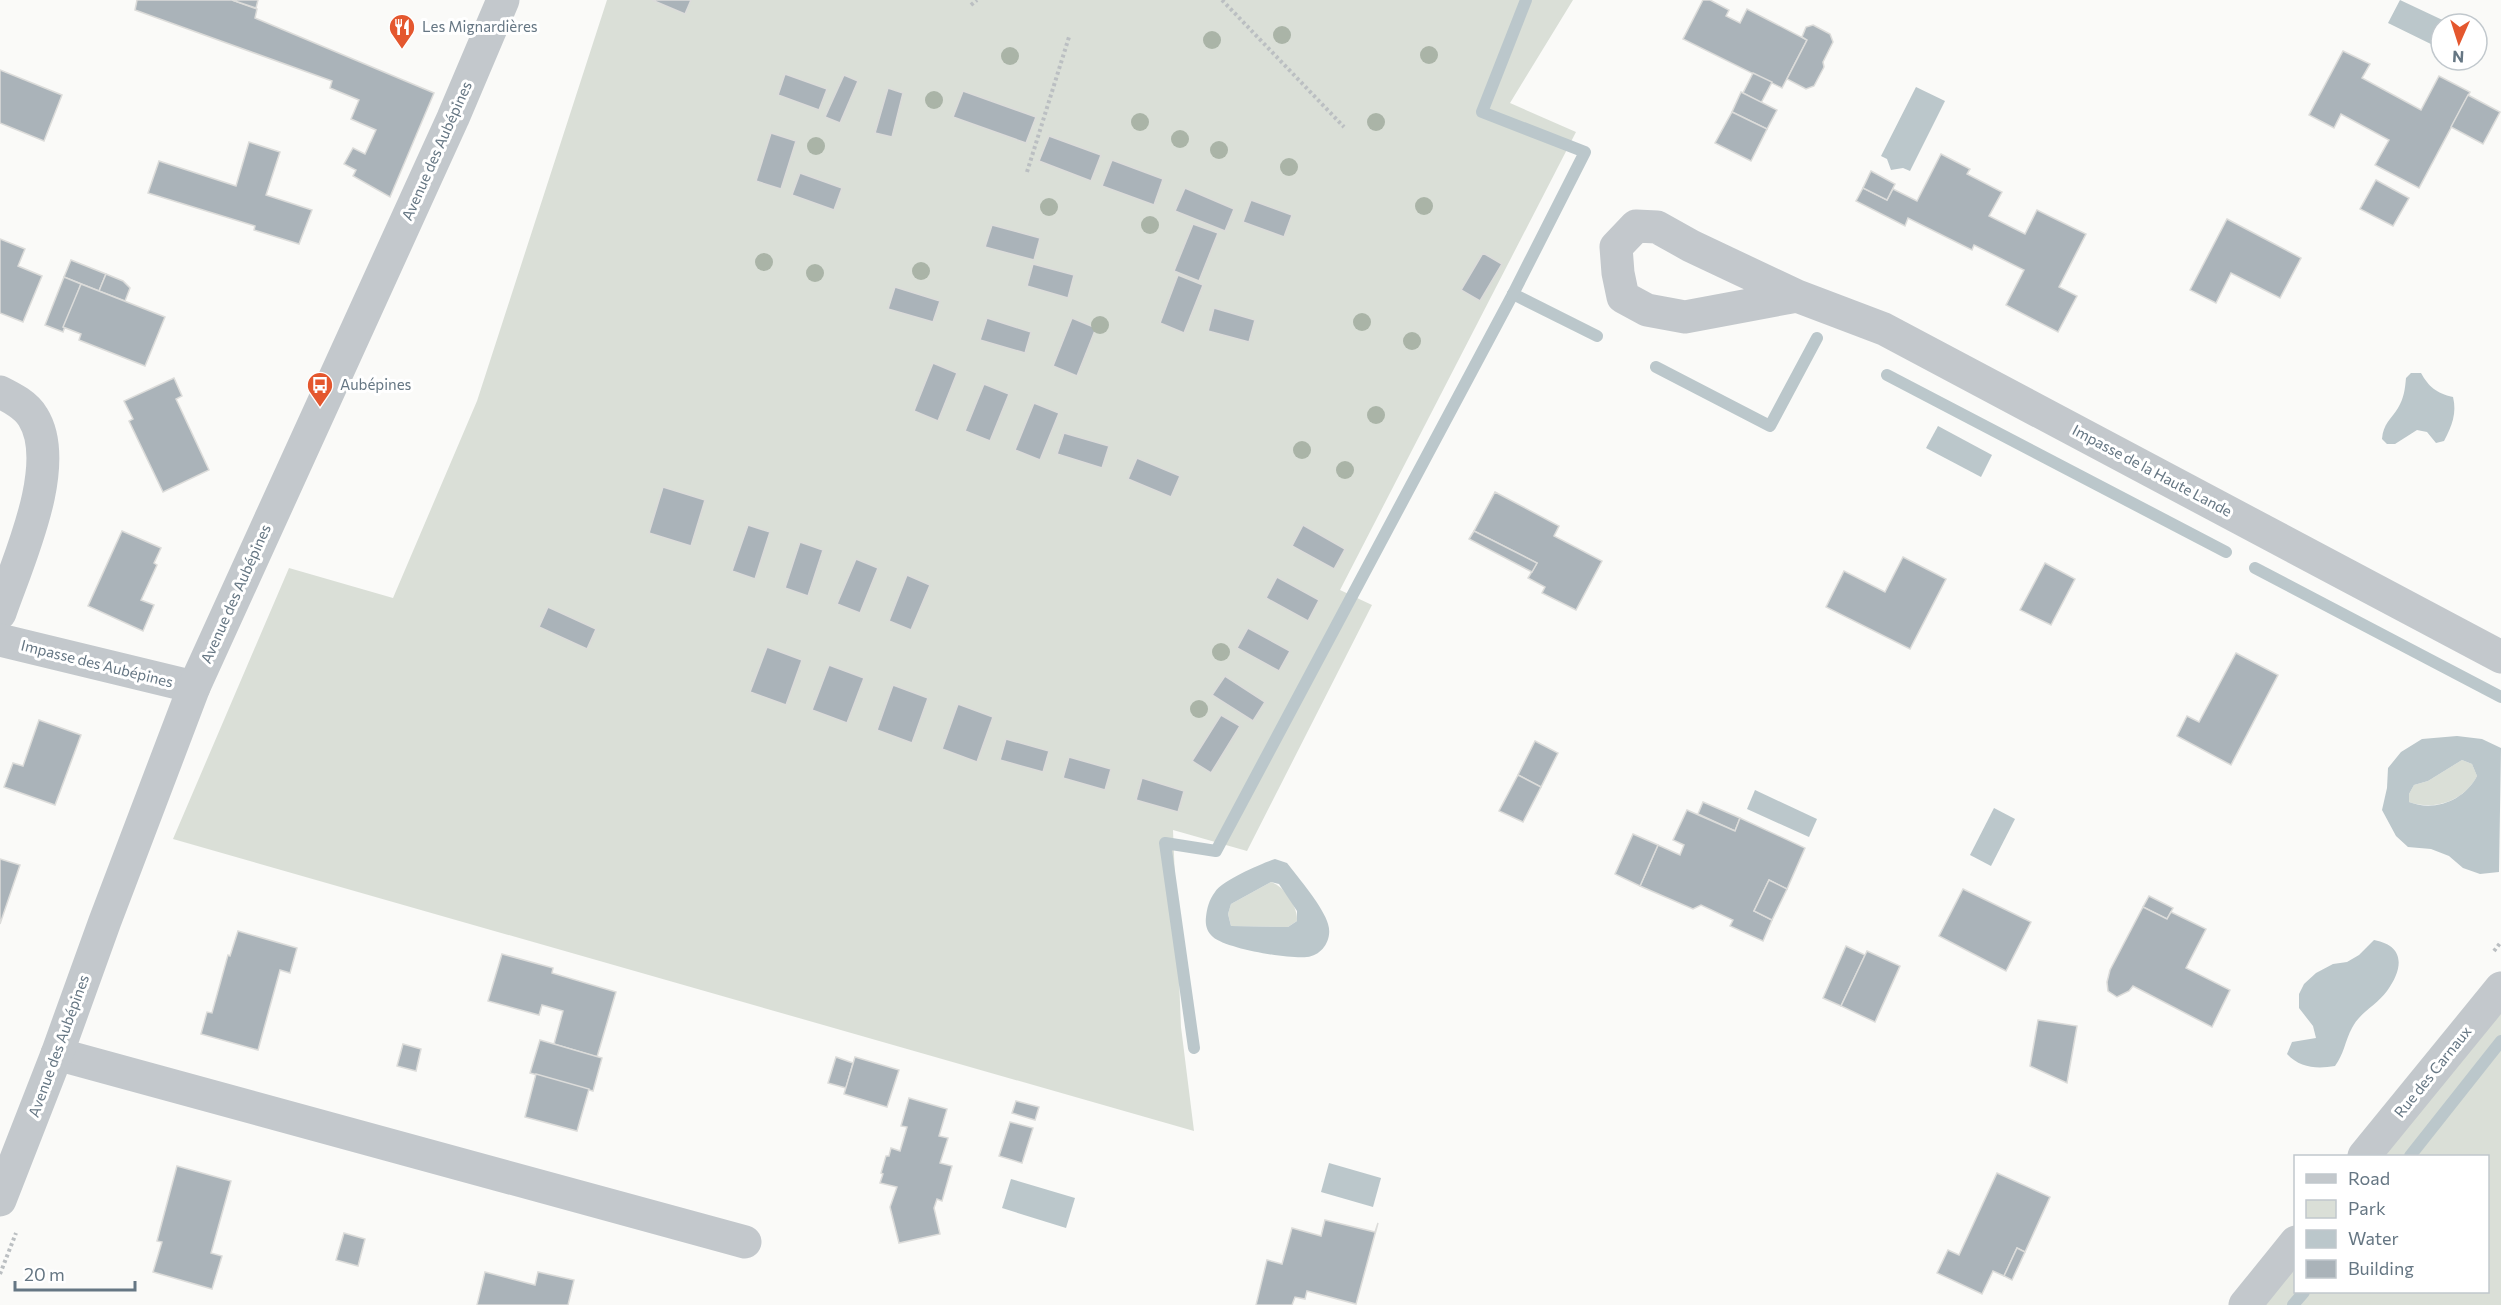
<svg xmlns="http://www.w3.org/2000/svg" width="2501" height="1305" font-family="Commissioner,sans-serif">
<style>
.green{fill:#dadfd7}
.water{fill:#bbc7cb;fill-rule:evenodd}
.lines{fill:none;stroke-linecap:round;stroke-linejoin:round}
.stream{stroke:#bbc7cb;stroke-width:12}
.building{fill:#aab3b9;stroke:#dcdcda;stroke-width:1.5}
.path{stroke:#bbbfc2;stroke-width:4;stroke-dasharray:3 3;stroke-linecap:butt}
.street{stroke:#c3c8cc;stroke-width:33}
.tree{fill:#aab4a7}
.labels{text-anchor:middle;stroke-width:6;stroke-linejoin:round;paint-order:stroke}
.poi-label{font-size:15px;fill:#657683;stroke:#fff;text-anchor:start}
.street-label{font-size:15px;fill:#657683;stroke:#fff}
</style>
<rect width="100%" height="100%" fill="#fafaf8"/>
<g class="green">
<path d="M607 0H1573L1510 103 1576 132 1340 590 1372 605 1247 851 1173 830 1181 1027 1194 1131 173 839 289 568 393 598 477 401Z"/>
<path d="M2462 760 2472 764 2477 776C2464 801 2435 811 2409 802V794L2414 785 2428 781Z"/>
<path d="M1271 882C1284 886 1298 907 1297 921L1288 927 1231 926 1228 914 1231 904Z"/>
<path d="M2501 988V1305H2245L2295 1242 2296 1292H2488V1156H2364Z"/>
</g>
<g class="water">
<path d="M2400 0 2451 24H2441V49L2388 23Z"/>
<path d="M1916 87 1945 101 1910 171 1903 168 1891 170 1887 159 1881 156Z"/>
<path d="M2411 373H2421C2429 387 2436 393 2453 397 2457 413 2452 426 2444 441L2436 443 2427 432 2417 430 2395 444H2387L2382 439C2383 424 2391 419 2398 408 2404 398 2405 389 2406 378Z"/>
<path d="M1938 426 1992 455 1981 477 1926 448Z"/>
<path d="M2457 736 2482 739 2501 748 2499 872 2480 874 2463 868 2449 856 2431 849 2408 847 2396 836 2382 810 2387 788 2388 768 2401 752 2422 739ZM2462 760 2472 764 2477 776C2464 801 2434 812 2409 802V794L2414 785 2428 781Z"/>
<path d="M1755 790 1817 819 1809 837 1747 809Z"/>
<path d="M1994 808 2015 819 1991 866 1970 855Z"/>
<path d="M1275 859 1287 863C1298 877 1324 908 1328 924 1333 939 1322 956 1307 957 1288 959 1227 949 1213 937 1207 932 1205 925 1206 917 1207 908 1209 900 1215 892 1223 880 1261 864 1275 859ZM1271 882 1279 884 1297 911V921L1288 927 1231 926 1228 914 1231 904Z"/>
<path d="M2374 940C2406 946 2403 969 2387 991 2377 1005 2360 1012 2352 1028 2345 1041 2344 1054 2335 1066 2317 1069 2300 1068 2287 1054L2292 1042 2316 1038 2313 1026 2299 1008V994L2304 984 2316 973 2333 964 2347 962 2359 955Z"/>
<path d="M1329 1163 1381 1178 1373 1207 1321 1192Z"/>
<path d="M1011 1179 1075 1198 1066 1228 1002 1208Z"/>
</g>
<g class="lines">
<g class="stream">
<path d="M1513 294 1597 336"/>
<path d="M1656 367 1770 426 1817 338"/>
<path d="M1887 375 2226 552"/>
<path d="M2255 568 2501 697"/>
<path d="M1194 1048 1165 843 1216 851 1513 294 1585 152 1482 112 1526 0"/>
<path d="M2410 1156 2501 1041"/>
<path d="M2293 1305 2304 1292"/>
</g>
</g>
<g class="building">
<path d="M137 0H232L257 9 255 18 434 93 390 197 353 176 356 170 344 164 353 148 365 154 376 130 351 119 359 100 330 88 332 81 135 10Z"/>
<path d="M232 0H258L256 8Z"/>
<path d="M652 0H691L685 14Z"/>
<path d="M1703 0H1710L1729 10 1726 16 1740 23 1747 9 1807 40 1782 88 1683 39Z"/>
<path d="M1813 25 1830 34 1833 42 1823 62 1824 67 1814 86 1806 89 1787 79 1807 40 1802 37 1806 27Z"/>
<path d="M2343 51 2370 64 2362 78 2421 110 2439 76 2470 92 2419 188 2375 165 2389 140 2341 114 2334 128 2309 115Z"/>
<path d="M0 70 62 95 44 141 0 123Z"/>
<path d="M1753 73 1772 82 1761 103 1743 93Z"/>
<path d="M785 74 827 89 819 110 778 95Z"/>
<path d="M844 75 858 81 840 123 825 117Z"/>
<path d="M888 88 903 93 892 137 875 133Z"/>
<path d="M963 91 1036 117 1026 143 953 117Z"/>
<path d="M1741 92 1777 110 1767 129 1732 112Z"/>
<path d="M2468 95 2500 112 2483 144 2451 127Z"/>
<path d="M1732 112 1767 129 1751 161 1715 143Z"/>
<path d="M771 133 796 141 781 189 756 181Z"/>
<path d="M1049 136 1101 155 1091 181 1039 161Z"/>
<path d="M249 142 280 152 266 195 312 210 299 244 254 230 255 226 148 193 159 161 236 186Z"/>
<path d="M1941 154 1970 169 1967 174 2002 192 1989 216 2025 234 2037 210 2086 234 2059 287 2077 296 2058 332 2006 305 2024 270 1974 245 1972 250 1908 218 1905 226 1856 201 1863 188 1887 200 1893 189 1917 201Z"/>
<path d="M1112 160 1163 179 1154 205 1102 186Z"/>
<path d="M1871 171 1895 184 1887 200 1863 188Z"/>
<path d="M800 173 842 188 834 210 792 195Z"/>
<path d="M2376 180 2409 198 2393 226 2360 209Z"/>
<path d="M1185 188 1234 209 1225 231 1175 211Z"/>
<path d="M1251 200 1292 215 1284 237 1243 222Z"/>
<path d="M2227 219 2301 258 2280 298 2231 273 2216 303 2190 290Z"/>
<path d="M1193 224 1218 233 1199 281 1174 271Z"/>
<path d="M992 225 1040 238 1034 260 985 247Z"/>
<path d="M0 239 25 249 18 266 42 276 23 322 0 313Z"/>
<path d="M1483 253 1502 264 1480 301 1461 290Z"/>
<path d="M71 260 106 274 99 291 64 277Z"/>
<path d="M1033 264 1074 275 1068 298 1027 286Z"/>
<path d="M106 274 123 281 130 288 125 301 99 291Z"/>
<path d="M1178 275 1203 285 1184 333 1160 323Z"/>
<path d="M64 277 81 284 63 332 45 325Z"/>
<path d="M81 284 165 317 145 366 79 340 81 334 63 327Z"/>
<path d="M895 287 940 301 933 322 888 309Z"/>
<path d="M1214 308 1255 320 1249 342 1208 331Z"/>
<path d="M987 318 1031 332 1025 353 980 340Z"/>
<path d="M1072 318 1096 328 1077 376 1053 366Z"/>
<path d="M933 363 957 373 938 421 914 411Z"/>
<path d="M174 378 182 396 176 399 209 470 163 492 129 421 133 419 124 401Z"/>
<path d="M984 384 1009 394 990 441 965 431Z"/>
<path d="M1034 403 1059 413 1040 460 1015 450Z"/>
<path d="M1064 433 1109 446 1102 468 1057 454Z"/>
<path d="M1137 458 1180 476 1171 497 1128 479Z"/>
<path d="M663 487 705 500 691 546 649 533Z"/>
<path d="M1495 492 1559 526 1554 536 1602 561 1576 610 1542 593 1545 587 1528 578 1537 563 1474 531Z"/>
<path d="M748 525 770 532 755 579 732 571Z"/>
<path d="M1303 525 1345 549 1334 569 1292 546Z"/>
<path d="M122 531 161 548 154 563 157 565 141 600 154 605 143 631 88 606Z"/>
<path d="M1474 531 1537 563 1532 572 1469 539Z"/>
<path d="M800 542 823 550 808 596 785 588Z"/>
<path d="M1903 557 1946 579 1910 649 1826 607 1844 571 1885 592Z"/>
<path d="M856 559 878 568 860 613 837 604Z"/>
<path d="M2045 563 2075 579 2051 625 2020 610Z"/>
<path d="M907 575 930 585 911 630 889 621Z"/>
<path d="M1277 577 1319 600 1308 621 1266 598Z"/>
<path d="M548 607 596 629 587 649 539 627Z"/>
<path d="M1248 628 1290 651 1279 671 1237 648Z"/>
<path d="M767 647 802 660 786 705 750 692Z"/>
<path d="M2236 653 2278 675 2231 765 2177 736 2187 716 2199 722Z"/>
<path d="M829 665 864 678 847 723 812 710Z"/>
<path d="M1225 676 1265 702 1253 721 1212 695Z"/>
<path d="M893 685 928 698 912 743 877 730Z"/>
<path d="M958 704 993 717 977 762 942 749Z"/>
<path d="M1221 715 1240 726 1211 773 1192 761Z"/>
<path d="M39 720 81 735 55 805 4 787 13 763 23 766Z"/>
<path d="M1006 739 1049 751 1043 772 1000 760Z"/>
<path d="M1535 741 1558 753 1541 787 1518 775Z"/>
<path d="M1069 757 1111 769 1105 790 1063 778Z"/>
<path d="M1518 775 1541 787 1523 822 1499 811Z"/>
<path d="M1142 778 1184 791 1178 812 1136 800Z"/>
<path d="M1703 802 1740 818 1735 831 1698 814Z"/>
<path d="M1687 810 1735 831 1740 818 1805 848 1787 889 1769 880 1754 911 1772 920 1763 941 1730 926 1733 920 1701 905 1693 909 1640 886 1658 845 1680 855 1684 845 1673 840Z"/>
<path d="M1633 834 1658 845 1640 886 1615 874Z"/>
<path d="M0 859 20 865 0 924Z"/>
<path d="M1769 880 1787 889 1772 920 1754 911Z"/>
<path d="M1963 889 2031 922 2006 971 1939 936Z"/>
<path d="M2149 896 2173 908 2167 919 2143 907Z"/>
<path d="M2143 907 2167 919 2171 912 2206 929 2186 968 2230 990 2212 1027 2133 986 2129 991 2117 997 2108 991 2107 982 2110 970Z"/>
<path d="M238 931 297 948 290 973 280 970 258 1050 201 1034 207 1012 212 1013 228 955 230 956Z"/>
<path d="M1846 946 1865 955 1841 1006 1823 998Z"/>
<path d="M1867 951 1900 966 1875 1022 1841 1006Z"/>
<path d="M502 954 553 968 552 973 616 992 597 1057 554 1044 563 1011 542 1005 539 1015 488 1001Z"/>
<path d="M2038 1020 2077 1026 2067 1083 2030 1066Z"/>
<path d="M540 1040 602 1058 593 1091 530 1073Z"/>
<path d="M403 1044 421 1049 416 1071 397 1066Z"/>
<path d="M836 1057 853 1063 846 1088 828 1083Z"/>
<path d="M855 1057 899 1070 887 1107 844 1094Z"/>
<path d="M536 1074 589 1089 577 1131 525 1117Z"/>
<path d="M909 1098 947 1109 939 1136 948 1138 940 1163 952 1166 942 1201 937 1199 934 1208 940 1234 899 1243 890 1207 897 1187 880 1183 883 1174 881 1173 886 1156H889L891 1148 900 1151 907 1127 901 1126Z"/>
<path d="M1016 1101 1039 1107 1035 1120 1012 1113Z"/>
<path d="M1010 1122 1033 1128 1022 1163 999 1156Z"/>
<path d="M177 1166 231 1181 211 1253 222 1256 212 1289 153 1272 162 1242 157 1241Z"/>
<path d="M1997 1173 2050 1197 2025 1252 2017 1248 2004 1276 1993 1271 1982 1294 1937 1273 1948 1250 1959 1255Z"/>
<path d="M1325 1220 1375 1232 1378 1223 1356 1304 1307 1291 1305 1299 1295 1297 1292 1305H1256L1267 1260 1282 1264 1292 1228 1321 1236Z"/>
<path d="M344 1233 365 1239 358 1266 336 1260Z"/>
<path d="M2017 1248 2025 1252 2012 1280 2004 1276Z"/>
<path d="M485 1272 535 1285 538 1272 574 1280 568 1305H477Z"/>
</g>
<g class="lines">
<g class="path">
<path d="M1222 0 1344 127"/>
<path d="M971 5 977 0"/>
<path d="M1027 172 1069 37"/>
<path d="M2494 951 2501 942"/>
<path d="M0 1274 16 1233"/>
</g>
<g class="street">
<path d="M1797 296 1685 317 1647 310 1623 297 1618 273 1616 247 1636 226 1657 227 1691 246 1797 296 1884 329 2501 657"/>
<path d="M0 392C12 398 26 405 33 417 63 465 17 563 0 613"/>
<path d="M0 640 194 687"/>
<path d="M57 1054 745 1242"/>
<path d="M2364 1156 2501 988"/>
<path d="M0 1200 57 1054 105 921 194 687 453 118 503 0"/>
<path d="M2245 1305 2296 1242"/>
</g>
</g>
<g class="tree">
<circle cx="1282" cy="35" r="9"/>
<circle cx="1212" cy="40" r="9"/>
<circle cx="1429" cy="55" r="9"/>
<circle cx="1010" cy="56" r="9"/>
<circle cx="934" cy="100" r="9"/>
<circle cx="1140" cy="122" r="9"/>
<circle cx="1376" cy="122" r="9"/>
<circle cx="1180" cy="139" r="9"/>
<circle cx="816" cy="146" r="9"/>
<circle cx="1219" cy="150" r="9"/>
<circle cx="1289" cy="167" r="9"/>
<circle cx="1424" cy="206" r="9"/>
<circle cx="1049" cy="207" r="9"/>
<circle cx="1150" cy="225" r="9"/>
<circle cx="764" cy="262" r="9"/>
<circle cx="921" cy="271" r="9"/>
<circle cx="815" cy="273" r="9"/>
<circle cx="1362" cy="322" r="9"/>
<circle cx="1100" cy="325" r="9"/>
<circle cx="1412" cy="341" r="9"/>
<circle cx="1376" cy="415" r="9"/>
<circle cx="1302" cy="450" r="9"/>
<circle cx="1345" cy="470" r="9"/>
<circle cx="1221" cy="652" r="9"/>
<circle cx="1199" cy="709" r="9"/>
</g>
<defs>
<g id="restaurant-pin" transform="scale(1.35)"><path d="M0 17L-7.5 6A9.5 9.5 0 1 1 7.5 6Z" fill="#e4572e" stroke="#fff"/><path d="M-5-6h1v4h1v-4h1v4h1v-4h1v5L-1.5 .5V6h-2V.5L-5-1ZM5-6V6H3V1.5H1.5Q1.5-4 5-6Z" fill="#fff"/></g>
<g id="bus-pin" transform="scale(1.35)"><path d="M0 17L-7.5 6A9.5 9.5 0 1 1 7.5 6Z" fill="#e4572e" stroke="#fff"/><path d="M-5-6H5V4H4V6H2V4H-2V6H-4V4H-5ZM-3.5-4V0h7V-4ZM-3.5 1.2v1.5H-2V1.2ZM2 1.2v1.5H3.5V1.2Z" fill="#fff"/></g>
</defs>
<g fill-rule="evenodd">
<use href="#restaurant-pin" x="402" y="27"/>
<use href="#bus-pin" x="320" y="385"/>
</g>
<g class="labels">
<g class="poi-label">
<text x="422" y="32">Les Mignardières</text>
<text x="340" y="390">Aubépines</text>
</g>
<g class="street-label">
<text transform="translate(437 151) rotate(-66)" y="5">Avenue des Aubépines</text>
<text transform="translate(2152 471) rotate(28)" y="5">Impasse de la Haute Lande</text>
<text transform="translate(236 594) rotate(-66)" y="5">Avenue des Aubépines</text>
<text transform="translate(97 664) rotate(14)" y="5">Impasse des Aubépines</text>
<text transform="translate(59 1046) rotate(-70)" y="5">Avenue des Aubépines</text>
<text transform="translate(2433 1072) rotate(-51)" y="5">Rue des Carnaux</text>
</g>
</g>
<rect x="2294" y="1155" width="195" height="138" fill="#ffffff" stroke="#c1c8cd" stroke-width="1.5"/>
<rect x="2306" y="1174" width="30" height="9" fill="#c3c8cc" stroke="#c1c8cd" stroke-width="1.5"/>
<text x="2348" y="1185" font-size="18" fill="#657683">Road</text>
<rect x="2306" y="1200" width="30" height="18" fill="#dadfd7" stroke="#c1c8cd" stroke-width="1.5"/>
<text x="2348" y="1215" font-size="18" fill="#657683">Park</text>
<rect x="2306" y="1230" width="30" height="18" fill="#bbc7cb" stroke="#c1c8cd" stroke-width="1.5"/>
<text x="2348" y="1245" font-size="18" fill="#657683">Water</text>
<rect x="2306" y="1260" width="30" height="18" fill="#aab3b9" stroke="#c1c8cd" stroke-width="1.5"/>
<text x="2348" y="1275" font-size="18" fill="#657683">Building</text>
<g transform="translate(2459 42) rotate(183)"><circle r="28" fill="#ffffff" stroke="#c1c8cd" stroke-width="1.5"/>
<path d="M0-4.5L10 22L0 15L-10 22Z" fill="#e4572e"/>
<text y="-9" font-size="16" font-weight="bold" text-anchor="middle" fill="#657683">N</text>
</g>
<path d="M15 1281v9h120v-9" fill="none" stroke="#657683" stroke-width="3"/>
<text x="24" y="1281" font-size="18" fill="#657683" stroke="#ffffff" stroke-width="4.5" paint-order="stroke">20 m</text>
</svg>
